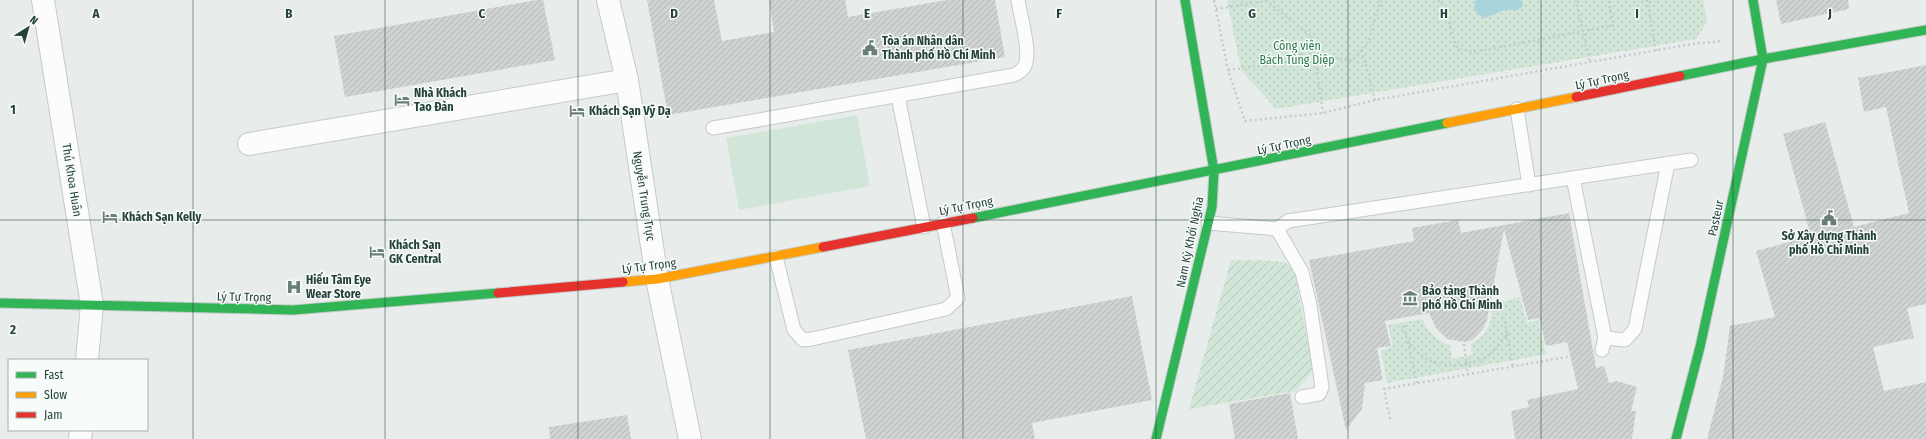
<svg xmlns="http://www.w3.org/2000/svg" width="1926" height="439" font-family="'Fira Sans Condensed',sans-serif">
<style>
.park{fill:url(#park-dots)}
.garden{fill:url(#garden-furrows)}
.pitch{fill:#d1e6d8}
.water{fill:#a9d4db}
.building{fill:url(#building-hatch)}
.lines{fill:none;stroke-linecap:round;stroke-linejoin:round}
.lane-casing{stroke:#c5cac8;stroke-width:15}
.street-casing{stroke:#c5cac8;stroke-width:24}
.fast-casing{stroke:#c3cbc8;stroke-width:11}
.slow-casing{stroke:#c3cbc8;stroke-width:11}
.jam-casing{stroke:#c3cbc8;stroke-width:11}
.path{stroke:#c3ccca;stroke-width:2.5;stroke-dasharray:2 3;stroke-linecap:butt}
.lane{stroke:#fcfcfc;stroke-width:13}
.street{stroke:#fcfcfc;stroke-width:22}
.fast{stroke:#30b455;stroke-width:9}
.slow{stroke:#ff9f0a;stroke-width:9}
.jam{stroke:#e5322d;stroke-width:9}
.grid{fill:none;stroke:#24423a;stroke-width:1;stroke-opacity:0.55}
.labels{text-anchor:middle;stroke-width:3;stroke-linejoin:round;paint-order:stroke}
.poi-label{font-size:12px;font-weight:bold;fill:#24423a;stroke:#f7fbf9;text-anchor:start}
.park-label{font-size:12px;fill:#2d7a4b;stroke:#f7fbf9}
.street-label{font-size:12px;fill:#24423a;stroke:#f7fbf9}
.grid-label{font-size:13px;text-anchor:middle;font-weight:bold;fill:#24423a;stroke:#f7fbf9;stroke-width:3;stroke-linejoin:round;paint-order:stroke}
</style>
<defs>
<pattern id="park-dots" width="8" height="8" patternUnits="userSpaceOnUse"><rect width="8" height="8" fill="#d1e6d8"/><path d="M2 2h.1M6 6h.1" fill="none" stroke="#b3c6ba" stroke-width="1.8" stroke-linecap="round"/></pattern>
<pattern id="garden-furrows" width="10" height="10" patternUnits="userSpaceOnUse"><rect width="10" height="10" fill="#d1e6d8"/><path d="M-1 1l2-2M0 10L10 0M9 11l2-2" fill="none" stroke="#b3c6ba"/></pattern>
<pattern id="building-hatch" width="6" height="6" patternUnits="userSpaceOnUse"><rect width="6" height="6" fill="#cfd4d2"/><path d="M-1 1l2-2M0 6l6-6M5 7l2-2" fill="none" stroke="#b2b7b5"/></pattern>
</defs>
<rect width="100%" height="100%" fill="#e8edeb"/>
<g class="park">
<path d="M1227 0H1703L1707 22 1696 39 1276 109 1241 70Z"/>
<path d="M1520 297 1527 323 1538 320 1546 354 1387 383 1381 351 1393 346 1388 325 1422 319C1427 330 1437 342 1450 345L1452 359 1472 355 1471 344C1487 336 1495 321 1489 305Z"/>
</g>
<path class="garden" d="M1231 260C1243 261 1277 259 1286 263 1290 265 1292 270 1295 273L1313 370 1296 391 1189 409Z"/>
<path class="pitch" d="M857 115 870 186 739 210 726 138Z"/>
<path class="water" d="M1476 0H1521L1523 6 1516 11C1504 7 1497 14 1485 18L1477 14 1474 8Z"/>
<g class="building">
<path d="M537 0H543L555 60 345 97 334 36Z"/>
<path d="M647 0H714L722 41 774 32 769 0H845L848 17 947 0H995L1005 57 668 115Z"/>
<path d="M1776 0H1848L1849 9 1781 24Z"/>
<path d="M1926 65V304L1907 308 1914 338 1873 347 1884 391 1926 382V439H1707L1723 377 1730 326 1775 317 1756 251 1811 236 1783 134 1825 122 1854 227 1909 213 1886 107 1864 112 1858 78Z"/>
<path d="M1569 213 1596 368 1604 366 1609 383 1617 381 1637 387 1631 411H1636L1632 439H1515L1511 411 1529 407 1527 400 1578 389 1567 342 1546 346 1539 318 1528 320 1504 229 1487 320 1483 329 1472 340 1465 342 1447 339 1436 328 1429 313 1385 321 1391 346 1377 348 1383 380 1365 383 1362 409 1346 430 1309 260 1414 241 1412 228 1458 220 1461 233Z"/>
<path d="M1132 296 1152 400 1032 423 1035 439H866L848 350Z"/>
<path d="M1290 393 1298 439H1235L1229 404Z"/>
<path d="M627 415 631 439H550L549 427Z"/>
</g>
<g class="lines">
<g class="lane-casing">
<g id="lane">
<path d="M898 96 924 227"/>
<path d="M1517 109 1529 185"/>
<path d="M713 128 1014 75C1020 72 1025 69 1026 62 1030 49 1020 14 1018 0"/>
<path d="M1573 178 1605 338 1602 350"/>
<path d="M1208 223 1277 229"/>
<path d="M776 257 794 330 803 340 812 339 946 309 958 298 943 223"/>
<path d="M1605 338 1625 340 1635 329 1668 163"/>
<path d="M1302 397 1319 394 1322 387 1310 305 1302 272 1277 229 1288 221 1691 160"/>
</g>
</g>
<g class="street-casing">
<g id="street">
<path d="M43 0 92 305 87 360"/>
<path d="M608 0 627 80 657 279 690 439"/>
<path d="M249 144 627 80"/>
<path d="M80 439 81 430"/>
</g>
</g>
<g class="fast-casing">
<g id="fast">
<path d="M1680 76 1763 59 1926 30"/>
<path d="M973 218 1447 123"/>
<path d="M0 303 293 310 498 293"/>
<path d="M1156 439 1212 207 1214 171 1185 0"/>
<path d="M1676 439 1700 347 1763 59 1753 0"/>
</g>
</g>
<g class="slow-casing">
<g id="slow">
<path d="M1447 123 1576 97"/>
<path d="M623 282 657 279 823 247"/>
</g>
</g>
<g class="jam-casing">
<g id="jam">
<path d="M1576 97 1680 76"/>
<path d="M823 247 973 218"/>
<path d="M498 293 623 282"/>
</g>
</g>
<g class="path">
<path d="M1214 0 1228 70 1245 121 1323 113 1375 100 1692 44 1722 41"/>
<path d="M1438 0C1452 14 1449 32 1458 49L1475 52 1614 25 1608 0"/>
<path d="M1576 0 1590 63"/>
<path d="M1647 0 1656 51"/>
<path d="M1216 9 1267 1 1312 37 1323 113"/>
<path d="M1362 50 1375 100"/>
<path d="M1315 55 1353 61 1369 41 1373 24 1381 0"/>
<path d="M1228 70 1295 61 1312 37"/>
<path d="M1403 326C1410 357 1440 371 1469 363 1476 361 1483 360 1489 355 1496 350 1501 340 1507 333L1503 315"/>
<path d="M1507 334 1513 367"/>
<path d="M1408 342 1417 384"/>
<path d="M1464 344 1468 375"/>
<path d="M1390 419 1384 389 1584 354"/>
</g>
<use href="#lane" class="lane"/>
<use href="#street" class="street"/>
<use href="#fast" class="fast"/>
<use href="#slow" class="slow"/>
<use href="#jam" class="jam"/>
</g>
<path class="grid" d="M193 0V439M385 0V439M578 0V439M770 0V439M963 0V439M1156 0V439M1348 0V439M1541 0V439M1733 0V439M0 220H1926"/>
<defs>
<g id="civic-bare" transform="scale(1.2)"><path d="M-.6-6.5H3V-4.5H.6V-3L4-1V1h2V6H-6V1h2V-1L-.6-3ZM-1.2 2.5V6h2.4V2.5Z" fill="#697e78" stroke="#f7fbf9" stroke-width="2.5" paint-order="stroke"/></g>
<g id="hotel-bare" transform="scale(1.2)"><path d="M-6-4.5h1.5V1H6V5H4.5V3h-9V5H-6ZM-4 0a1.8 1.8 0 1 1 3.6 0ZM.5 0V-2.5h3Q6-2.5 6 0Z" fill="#697e78" stroke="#f7fbf9" stroke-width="2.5" paint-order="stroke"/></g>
<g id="hospital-bare" transform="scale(1.2)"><path d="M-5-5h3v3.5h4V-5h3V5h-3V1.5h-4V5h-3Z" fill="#697e78" stroke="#f7fbf9" stroke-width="2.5" paint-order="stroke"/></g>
<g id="museum-bare" transform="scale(1.2)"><path d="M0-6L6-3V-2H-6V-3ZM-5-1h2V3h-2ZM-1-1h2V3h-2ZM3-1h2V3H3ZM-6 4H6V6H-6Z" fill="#697e78" stroke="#f7fbf9" stroke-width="2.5" paint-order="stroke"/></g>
</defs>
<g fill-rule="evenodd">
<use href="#civic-bare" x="870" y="48"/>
<use href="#hotel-bare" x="402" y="100"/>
<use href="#hotel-bare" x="577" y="111"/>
<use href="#hotel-bare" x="110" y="217"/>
<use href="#civic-bare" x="1829" y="218"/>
<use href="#hotel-bare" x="377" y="252"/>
<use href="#hospital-bare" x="294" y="287"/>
<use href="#museum-bare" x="1410" y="298"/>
</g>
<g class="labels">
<g class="poi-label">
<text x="882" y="45">Tòa án Nhân dân<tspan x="882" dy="14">Thành phố Hồ Chí Minh</tspan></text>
<text x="414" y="97">Nhà Khách<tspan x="414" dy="14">Tao Đàn</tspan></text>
<text x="589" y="115">Khách Sạn Vỹ Dạ</text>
<text x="122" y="221">Khách Sạn Kelly</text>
<text x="1829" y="240" text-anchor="middle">Sở Xây dựng Thành<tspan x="1829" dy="14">phố Hồ Chí Minh</tspan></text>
<text x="389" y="249">Khách Sạn<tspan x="389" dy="14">GK Central</tspan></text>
<text x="306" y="284">Hiếu Tâm Eye<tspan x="306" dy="14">Wear Store</tspan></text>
<text x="1422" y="295">Bảo tàng Thành<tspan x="1422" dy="14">phố Hồ Chí Minh</tspan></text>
</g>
<g class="park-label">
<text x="1297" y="50">Công viên<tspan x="1297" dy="14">Bách Tùng Diệp</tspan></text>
</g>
<g class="street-label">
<text transform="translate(1602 80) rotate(-12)" y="4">Lý Tự Trọng</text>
<text transform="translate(1284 145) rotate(-12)" y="4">Lý Tự Trọng</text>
<text transform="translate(72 180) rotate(81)" y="4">Thủ Khoa Huân</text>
<text transform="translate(644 196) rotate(81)" y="4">Nguyễn Trung Trực</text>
<text transform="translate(966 206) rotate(-11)" y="4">Lý Tự Trọng</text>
<text transform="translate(1716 218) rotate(-78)" y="4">Pasteur</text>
<text transform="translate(1190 242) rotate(-78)" y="4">Nam Kỳ Khởi Nghĩa</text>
<text transform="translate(649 266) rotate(-7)" y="4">Lý Tự Trọng</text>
<text transform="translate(244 297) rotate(1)" y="4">Lý Tự Trọng</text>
</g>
</g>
<g class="grid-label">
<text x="96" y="18">A</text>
<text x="289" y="18">B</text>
<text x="482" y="18">C</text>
<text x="674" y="18">D</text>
<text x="867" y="18">E</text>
<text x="1059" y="18">F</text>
<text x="1252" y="18">G</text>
<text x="1444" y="18">H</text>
<text x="1637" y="18">I</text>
<text x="1830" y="18">J</text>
<text x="13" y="114">1</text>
<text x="13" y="334">2</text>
</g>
<rect x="8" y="359" width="140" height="72" fill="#f7fbf9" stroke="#a3b1ad"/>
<rect x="16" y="372" width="20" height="6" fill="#30b455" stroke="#a3b1ad"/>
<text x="44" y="379" font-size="12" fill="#24423a">Fast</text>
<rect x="16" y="392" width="20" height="6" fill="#ff9f0a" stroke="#a3b1ad"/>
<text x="44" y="399" font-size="12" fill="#24423a">Slow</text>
<rect x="16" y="412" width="20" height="6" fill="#e5322d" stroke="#a3b1ad"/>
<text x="44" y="419" font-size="12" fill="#24423a">Jam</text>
<g transform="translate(28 28) rotate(37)" stroke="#f7fbf9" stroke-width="3" paint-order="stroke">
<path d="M0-3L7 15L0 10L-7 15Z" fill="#24423a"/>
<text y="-6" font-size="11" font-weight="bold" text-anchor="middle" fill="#24423a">N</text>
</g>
</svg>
